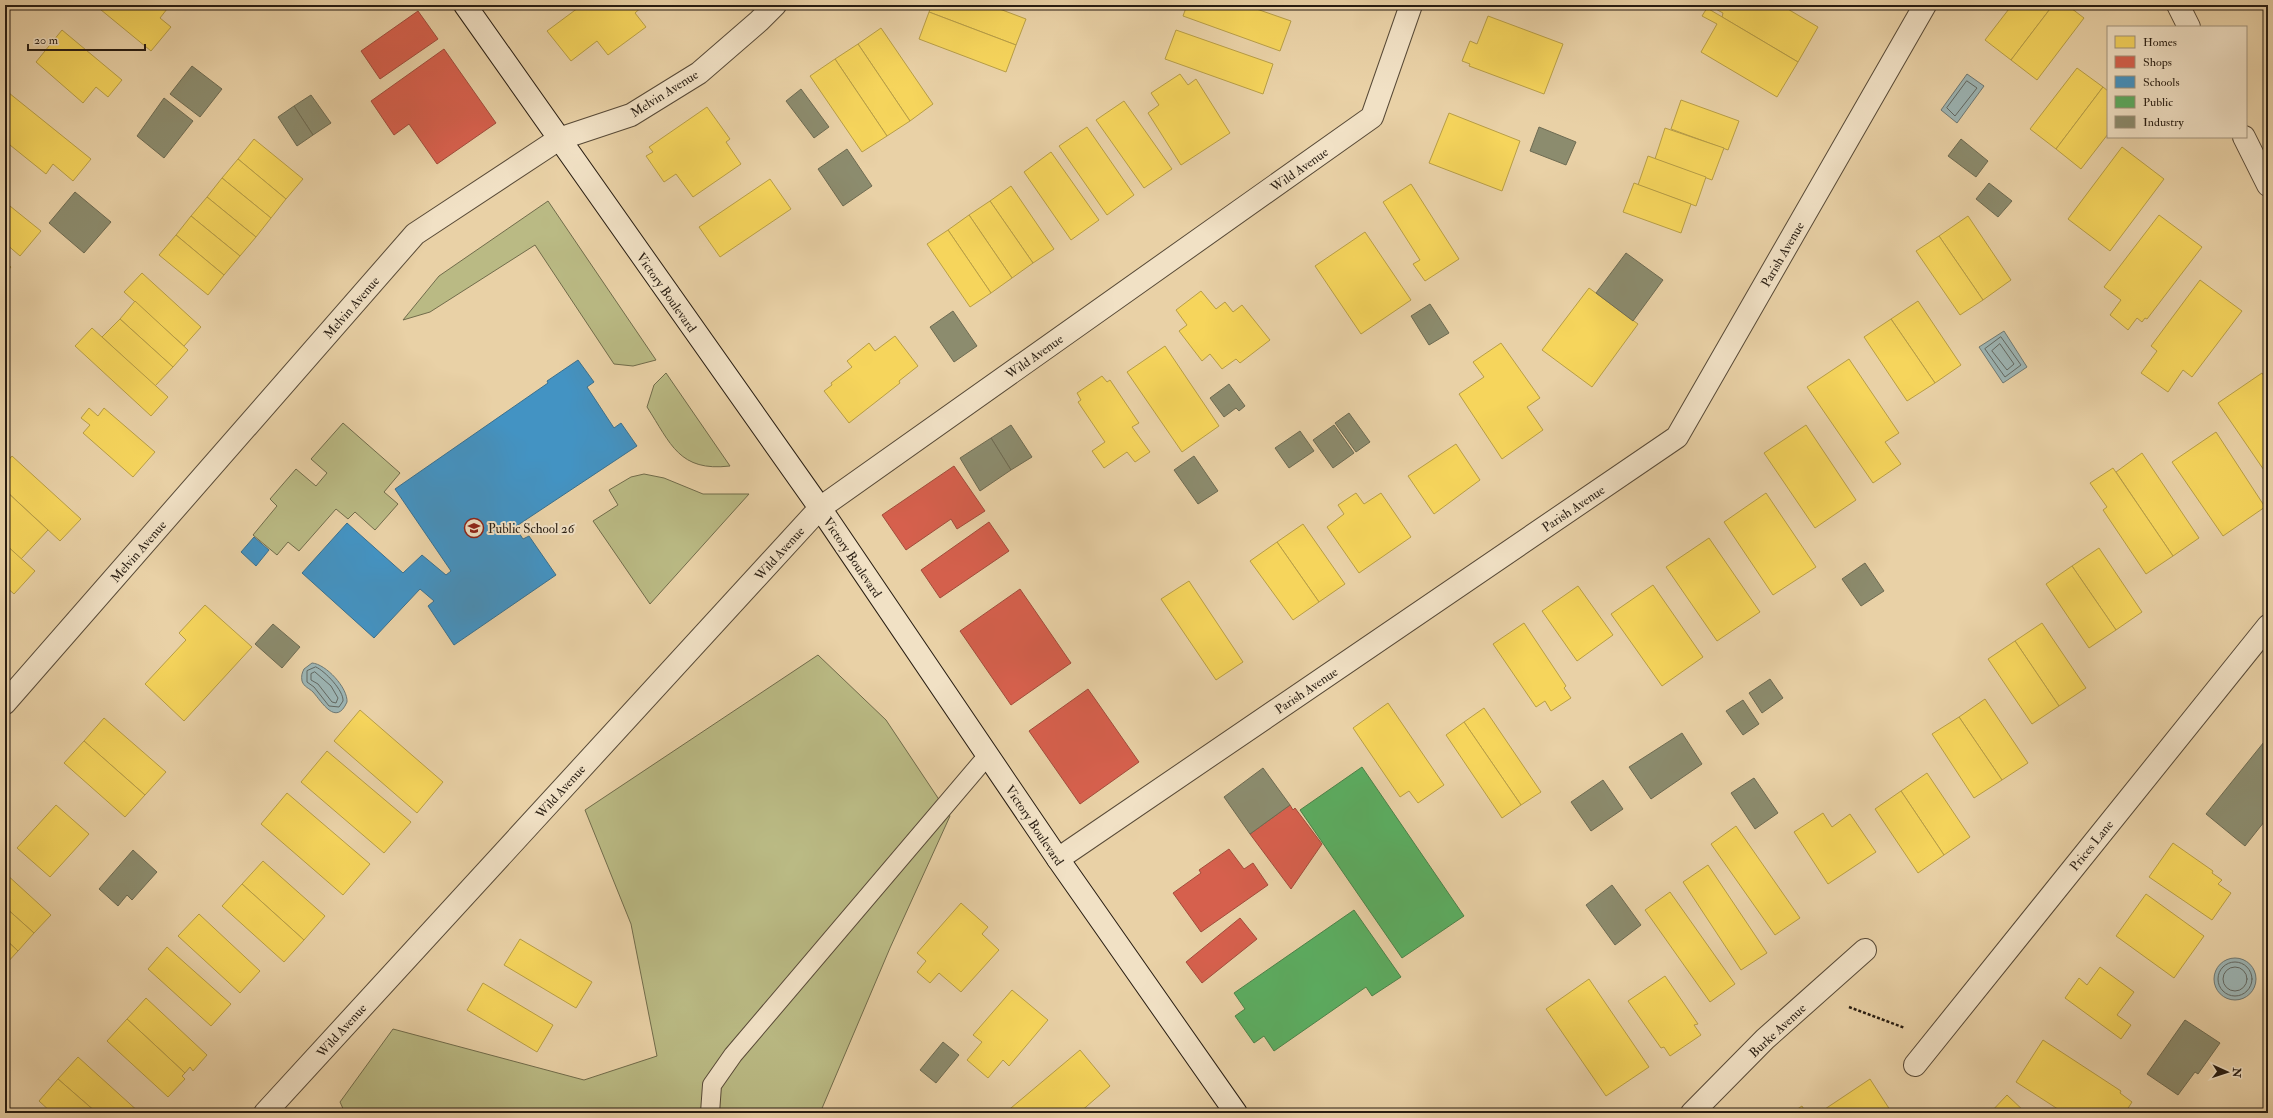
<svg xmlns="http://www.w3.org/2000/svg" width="2273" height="1118" font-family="'IM FELL Double Pica',serif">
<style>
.green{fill:#baba84;stroke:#716c4b}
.water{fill:#9cb4b3;stroke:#6e7873}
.homes{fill:#f6d55c;stroke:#b89e46}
.shops{fill:#d6604d;stroke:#a24c3b}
.schools{fill:#4393c3;stroke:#3b708e}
.public{fill:#5aae61;stroke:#4b8249}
.industry{fill:#8c8c6e;stroke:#6e6b52}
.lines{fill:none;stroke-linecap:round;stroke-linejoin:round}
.shore{stroke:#626862;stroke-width:1}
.lane-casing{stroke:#584a37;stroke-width:20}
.street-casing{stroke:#584a37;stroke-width:24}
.secondary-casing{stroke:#281d12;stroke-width:24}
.path{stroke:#281d12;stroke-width:2.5;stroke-dasharray:3 2;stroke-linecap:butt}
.lane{stroke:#f1e1c5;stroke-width:18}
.street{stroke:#f1e1c5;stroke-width:22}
.secondary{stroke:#f1e1c5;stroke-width:22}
.labels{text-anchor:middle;stroke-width:4;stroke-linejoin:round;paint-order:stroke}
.street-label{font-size:13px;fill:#281d12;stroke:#f1e1c5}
.poi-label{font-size:13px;fill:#281d12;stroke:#f1e1c5;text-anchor:start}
</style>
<rect width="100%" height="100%" fill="#e9d1a6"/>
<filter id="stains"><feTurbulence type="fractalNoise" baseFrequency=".005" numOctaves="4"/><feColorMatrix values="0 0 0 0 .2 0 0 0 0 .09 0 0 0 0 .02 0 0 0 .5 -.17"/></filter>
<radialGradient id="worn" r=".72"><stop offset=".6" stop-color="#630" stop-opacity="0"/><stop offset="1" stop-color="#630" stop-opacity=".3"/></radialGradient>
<g class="green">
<path d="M548 201 656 360 633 366 614 364 535 245 430 312 403 320 439 276Z"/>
<path d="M666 373 730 466C679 472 671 444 647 407L654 385Z"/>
<path d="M343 423 400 473 384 492 398 504 375 530 355 512 348 519 336 509 299 551 288 542 277 555 253 535 277 506 270 499 296 469 316 486 327 473 311 459Z"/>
<path d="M644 474 664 478 703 494H749L650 604 593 521 618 505 609 490 631 477Z"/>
<path d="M818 655 886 720 950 816 890 948 820 1113H345L340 1102 393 1029 584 1080 657 1056 631 924 585 810Z"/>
</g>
<g class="water">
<path d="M1967 74 1984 86 1957 123 1941 110Z"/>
<path d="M2004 331 2027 367 2003 383 1979 347Z"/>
<path d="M312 663C326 664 348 688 347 702 336 727 322 702 313 692 309 688 304 687 302 681 301 676 302 673 304 669Z"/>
<circle cx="2235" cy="979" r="21"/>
</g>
<g class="homes">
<path d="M95 5H162L167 9 160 18 171 27 151 51Z"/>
<path d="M582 5H644L635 13 646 27 608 55 597 41 571 61 547 31Z"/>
<path d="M932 5H989L1026 19 1016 45 929 12Z"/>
<path d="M1187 5H1245L1291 21 1280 51 1183 16Z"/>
<path d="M1714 5H1781L1818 27 1798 62 1722 17 1723 13 1712 7Z"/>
<path d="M2012 5H2053L2011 60 1985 40Z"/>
<path d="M2053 5H2067L2084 18 2037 80 2011 60Z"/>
<path d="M1707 8 1798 62 1777 97 1701 52 1717 24 1702 16Z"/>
<path d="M929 12 1016 45 1006 72 919 39Z"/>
<path d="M1488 16 1563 44 1544 94 1469 66 1470 64 1462 61 1470 41 1477 44Z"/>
<path d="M881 28 933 104 910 121 858 44Z"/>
<path d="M62 30 122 80 108 97 96 87 83 103 36 62Z"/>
<path d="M1176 30 1273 64 1263 94 1165 59Z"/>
<path d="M858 44 910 121 887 136 835 59Z"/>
<path d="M835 59 887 136 862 152 810 76Z"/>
<path d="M2077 68 2103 87 2056 149 2030 129Z"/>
<path d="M1180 74 1188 85 1196 79 1230 133 1181 165 1148 113 1159 105 1151 93Z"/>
<path d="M2103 87 2108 91V134L2081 169 2056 149Z"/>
<path d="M9 93 91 159 73 181 53 164 46 174 5 141V99Z"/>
<path d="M1681 100 1739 121 1728 150 1671 129Z"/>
<path d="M1124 101 1172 169 1144 188 1096 120Z"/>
<path d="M707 107 730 139 726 142 741 164 693 197 676 174 664 182 646 156 653 152 649 147Z"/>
<path d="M1449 113 1520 141 1502 191 1429 163Z"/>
<path d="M1087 127 1134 195 1107 215 1059 146Z"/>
<path d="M1665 128 1724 148 1712 180 1655 159Z"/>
<path d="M254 139 303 179 286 199 238 159Z"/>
<path d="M2122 147 2164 179 2110 251 2068 219Z"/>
<path d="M1051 152 1099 220 1071 240 1024 172Z"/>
<path d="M1648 156 1706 177 1696 206 1638 185Z"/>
<path d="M238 159 286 199 271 218 222 178Z"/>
<path d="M222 178 271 218 256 237 207 197Z"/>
<path d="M770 179 791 209 720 257 699 227Z"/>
<path d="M1634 183 1691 204 1681 233 1623 212Z"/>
<path d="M1411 184 1459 259 1425 281 1413 264 1420 260 1383 202Z"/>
<path d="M1011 186 1054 249 1033 263 990 201Z"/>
<path d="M207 197 256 237 240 256 191 216Z"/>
<path d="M990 201 1033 263 1012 278 969 215Z"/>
<path d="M5 202 41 231 20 256 5 243Z"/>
<path d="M969 215 1012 278 991 293 948 230Z"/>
<path d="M2159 215 2202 247 2147 319 2145 318 2142 322 2137 318 2128 330 2110 315 2121 300 2104 287Z"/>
<path d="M191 216 240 256 224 275 176 235Z"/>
<path d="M1968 216 2011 280 1983 300 1939 236Z"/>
<path d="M948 230 991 293 970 307 927 244Z"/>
<path d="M1365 232 1411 300 1361 334 1315 266Z"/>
<path d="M176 235 224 275 208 295 159 255Z"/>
<path d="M1939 236 1983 300 1960 315 1916 251Z"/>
<path d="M5 262 11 267 5 274Z"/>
<path d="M142 273 201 327 184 346 124 292Z"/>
<path d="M2200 280 2242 311 2192 377 2183 370 2168 392 2141 373 2157 351 2151 346Z"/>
<path d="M1589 288 1638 324 1592 387 1542 350Z"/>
<path d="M1201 291 1216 309 1225 302 1233 312 1242 305 1270 340 1240 363 1236 359 1222 369 1210 354 1202 361 1179 331 1187 325 1176 310Z"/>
<path d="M135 301 188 350 173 367 120 319Z"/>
<path d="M1918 301 1961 365 1935 383 1891 319Z"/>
<path d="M120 319 173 367 155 386 102 337Z"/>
<path d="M1891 319 1935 383 1907 401 1864 337Z"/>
<path d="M92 328 168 397 151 416 75 346Z"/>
<path d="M895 336 918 366 899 381 900 383 849 423 824 391 832 385 831 383 852 367 847 361 869 343 875 351Z"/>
<path d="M1501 343 1540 398 1527 407 1543 430 1502 459 1459 394 1484 377 1473 362Z"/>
<path d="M1165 346 1219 426 1182 452 1127 372Z"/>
<path d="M1849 359 1899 433 1885 442 1901 464 1873 483 1807 387Z"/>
<path d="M2262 373 2268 382V476L2218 403Z"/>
<path d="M1102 376 1107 382 1110 380 1139 423 1132 427 1150 452 1135 462 1127 452 1104 468 1092 451 1105 442 1078 402 1081 400 1077 393Z"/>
<path d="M89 408 98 416 104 408 155 452 133 477 83 433 90 425 81 418Z"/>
<path d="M1806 425 1856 500 1815 528 1764 453Z"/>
<path d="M2216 432 2265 507 2223 536 2172 462Z"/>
<path d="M1456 444 1480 480 1434 514 1408 476Z"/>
<path d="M2142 453 2199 538 2173 556 2116 472Z"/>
<path d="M12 456 81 519 60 541 5 490V464Z"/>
<path d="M2113 468 2173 556 2146 574 2103 510 2107 507 2090 483Z"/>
<path d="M7 492 48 530 21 559 5 544V494Z"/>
<path d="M1356 493 1364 504 1381 493 1411 537 1359 573 1327 527 1344 514 1338 505Z"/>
<path d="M1766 493 1816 567 1773 595 1724 522Z"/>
<path d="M1303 524 1345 584 1319 602 1277 542Z"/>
<path d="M1709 538 1760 612 1717 641 1666 567Z"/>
<path d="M1277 542 1319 602 1293 620 1250 561Z"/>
<path d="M5 544 35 571 14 594 5 586Z"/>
<path d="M2099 548 2142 612 2116 630 2072 566Z"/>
<path d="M2072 566 2116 630 2089 648 2046 584Z"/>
<path d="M1189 581 1243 662 1216 680 1161 599Z"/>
<path d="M1653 585 1703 657 1662 686 1611 614Z"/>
<path d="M1578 586 1613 635 1577 661 1542 611Z"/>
<path d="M205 605 252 647 184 721 145 684 186 640 179 633Z"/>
<path d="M1524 623 1566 686 1564 688 1571 698 1551 711 1545 701 1536 707 1493 644Z"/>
<path d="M2042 623 2086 688 2059 706 2015 641Z"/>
<path d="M2015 641 2059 706 2032 724 1988 659Z"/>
<path d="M1985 699 2028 763 2002 780 1959 717Z"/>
<path d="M1388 703 1444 785 1418 803 1409 791 1400 797 1353 728Z"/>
<path d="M1484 708 1541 792 1521 805 1464 722Z"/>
<path d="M360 710 443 782 417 813 334 741Z"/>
<path d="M1959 717 2002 780 1974 798 1932 734Z"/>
<path d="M104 718 166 772 145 795 84 741Z"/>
<path d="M1464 722 1521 805 1502 818 1446 735Z"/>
<path d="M84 741 145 795 125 817 64 763Z"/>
<path d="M327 751 411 822 384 853 301 782Z"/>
<path d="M1927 773 1970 837 1944 855 1901 791Z"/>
<path d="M1901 791 1944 855 1918 873 1875 809Z"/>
<path d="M287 793 370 864 343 895 261 824Z"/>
<path d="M56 805 89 834 50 877 17 848Z"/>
<path d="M1823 813 1832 827 1850 814 1876 852 1828 884 1794 832Z"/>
<path d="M1736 826 1800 918 1775 935 1711 844Z"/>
<path d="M2173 843 2213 871 2212 873 2222 880 2218 884 2231 893 2212 920 2149 877Z"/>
<path d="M263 861 325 916 304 940 242 884Z"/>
<path d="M1708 865 1767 953 1741 970 1683 882Z"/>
<path d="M5 873 51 915 34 933 5 907Z"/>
<path d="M242 884 304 940 284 962 222 906Z"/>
<path d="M1670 892 1735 984 1710 1002 1645 910Z"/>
<path d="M2146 894 2204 936 2174 978 2116 936Z"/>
<path d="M961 903 988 927 982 934 999 950 961 992 939 973 930 983 917 972 926 961 917 953Z"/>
<path d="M5 907 34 933 18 951 5 939Z"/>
<path d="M199 914 260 971 240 993 178 936Z"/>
<path d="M5 939 18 951 5 965Z"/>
<path d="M520 939 592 982 576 1008 504 965Z"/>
<path d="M167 947 231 1004 211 1026 148 969Z"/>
<path d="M2100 967 2134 992 2117 1015 2131 1025 2121 1039 2065 998 2079 978 2087 985Z"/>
<path d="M1665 976 1698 1024 1694 1025 1701 1035 1670 1056 1664 1047 1661 1048 1628 1001Z"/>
<path d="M1589 979 1649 1067 1606 1096 1546 1009Z"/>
<path d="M483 983 553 1025 537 1052 467 1010Z"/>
<path d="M1012 990 1048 1020 1009 1066 1003 1060 988 1078 967 1060 982 1042 973 1035Z"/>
<path d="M146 998 207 1055 193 1071 190 1067 185 1073 127 1019Z"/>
<path d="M127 1019 185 1073 182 1076 185 1079 168 1097 107 1041Z"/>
<path d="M2043 1040 2121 1091 2120 1093 2132 1102 2125 1113H2064L2016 1082Z"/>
<path d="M1080 1050 1110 1086 1079 1113H1005Z"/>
<path d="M78 1057 140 1113H97L58 1079Z"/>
<path d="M58 1079 97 1113H52L39 1101Z"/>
<path d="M1870 1079 1892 1113H1828L1825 1109Z"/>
<path d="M2007 1095 2026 1113H1990Z"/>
<path d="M1802 1106 1806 1113H1791Z"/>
</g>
<g class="shops">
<path d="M418 11 438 39 380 79 361 51Z"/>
<path d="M444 49 496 123 437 164 409 124 394 135 371 101Z"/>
<path d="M954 466 985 511 957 529 951 519 906 550 882 515Z"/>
<path d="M989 522 1009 551 940 598 921 570Z"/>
<path d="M1020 589 1071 663 1011 705 960 631Z"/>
<path d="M1088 689 1139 762 1080 804 1029 731Z"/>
<path d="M1290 805 1293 810 1295 808 1322 844 1291 889 1250 834Z"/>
<path d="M1229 849 1244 869 1253 863 1268 885 1201 932 1173 893 1201 873 1199 870Z"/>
<path d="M1240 918 1257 939 1202 983 1186 962Z"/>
</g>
<g class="schools">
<path d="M578 360 594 382 587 387 614 428 621 423 637 446 515 527 523 539 529 536 556 575 454 645 428 606 434 601 420 589 374 638 302 573 347 523 403 573 422 555 446 575 451 571 395 489 548 383 547 381Z"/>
<path d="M254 537 269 550 256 566 241 552Z"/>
</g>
<g class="public">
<path d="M1362 767 1464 916 1402 958 1300 810Z"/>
<path d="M1354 910 1401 977 1372 996 1366 987 1274 1051 1264 1036 1254 1043 1235 1016 1245 1009 1234 993Z"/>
</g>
<g class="industry">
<path d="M192 66 222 89 200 117 170 94Z"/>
<path d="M801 89 829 127 814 138 786 101Z"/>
<path d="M311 95 331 123 313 135 294 106Z"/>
<path d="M164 98 193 121 164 158 137 136Z"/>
<path d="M294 106 313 135 297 146 278 117Z"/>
<path d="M1539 127 1576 142 1566 165 1530 151Z"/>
<path d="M1961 139 1988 161 1976 177 1948 156Z"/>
<path d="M847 149 872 186 843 206 818 169Z"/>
<path d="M1989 183 2012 201 1998 217 1976 199Z"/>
<path d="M75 192 111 222 84 253 49 223Z"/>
<path d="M1626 253 1663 280 1633 321 1596 293Z"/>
<path d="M1430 304 1449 333 1429 345 1411 316Z"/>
<path d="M953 311 977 346 954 362 930 327Z"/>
<path d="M1229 384 1245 406 1239 411 1236 408 1224 417 1210 398Z"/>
<path d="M1349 413 1370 442 1356 452 1335 423Z"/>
<path d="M1011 425 1032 457 1011 470 991 438Z"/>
<path d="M1334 425 1354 453 1333 468 1313 440Z"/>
<path d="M1300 431 1314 451 1289 468 1275 448Z"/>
<path d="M991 438 1011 470 980 491 960 458Z"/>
<path d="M1194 456 1218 491 1198 504 1174 470Z"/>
<path d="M1865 563 1884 591 1861 606 1842 579Z"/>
<path d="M273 624 300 647 282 668 255 644Z"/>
<path d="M1770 679 1783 698 1762 713 1749 693Z"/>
<path d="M1743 700 1759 724 1743 735 1726 711Z"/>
<path d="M1682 733 1702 764 1651 799 1629 767Z"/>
<path d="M2268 737V817L2245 846 2206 814Z"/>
<path d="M1263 768 1290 805 1250 834 1224 797Z"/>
<path d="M1754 778 1778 813 1755 829 1731 793Z"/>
<path d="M1603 780 1623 809 1591 831 1571 802Z"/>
<path d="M133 850 157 872 132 900 127 895 118 906 99 889Z"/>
<path d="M1612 885 1641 925 1615 945 1586 905Z"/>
<path d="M2185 1020 2220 1043 2198 1074 2195 1072 2178 1095 2147 1074Z"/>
<path d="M943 1042 959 1055 936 1083 920 1070Z"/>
</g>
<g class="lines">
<g class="shore">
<path d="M1967 81 1977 88 1955 116 1947 108Z"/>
<path d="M2001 337 2021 365 2005 377 1985 349Z"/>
<path d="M2000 344 2014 364 2007 370 1992 351Z"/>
<path d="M316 667C325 671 344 691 343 701L339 707 329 706 314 687 307 682V671Z"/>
<path d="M315 672 331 686 338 698 336 703 332 702 318 684 311 680V674Z"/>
<circle cx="2235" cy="979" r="17"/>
<circle cx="2235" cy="979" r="12"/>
</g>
<g class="lane-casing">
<path id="lane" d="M710 1113 712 1085 733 1055 988 755"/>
</g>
<g class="street-casing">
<g id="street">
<path d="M2178 5 2189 27"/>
<path d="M2244 137 2268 185"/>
<path d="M5 703 415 234 559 139 631 115 699 73 759 21 775 5"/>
<path d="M1058 859 1677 437 1925 5"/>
<path d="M1915 1065 2268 626"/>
<path d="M265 1113 820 508 1372 117 1411 5"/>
<path d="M1692 1113 1765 1039 1865 950"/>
</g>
</g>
<g class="secondary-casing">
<path id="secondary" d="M465 5 820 508 1058 859 1236 1113"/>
</g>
<path class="path" d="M1849 1007 1905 1028"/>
<use href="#lane" class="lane"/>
<use href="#street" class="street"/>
<use href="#secondary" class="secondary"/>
</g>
<defs>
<g id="school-ring" transform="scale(1)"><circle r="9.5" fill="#f1e1c5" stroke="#8f2418" stroke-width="1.5"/><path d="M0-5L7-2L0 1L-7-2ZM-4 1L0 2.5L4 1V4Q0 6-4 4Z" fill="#8f2418"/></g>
</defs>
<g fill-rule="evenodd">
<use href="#school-ring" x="474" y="528"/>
</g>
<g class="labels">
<g class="street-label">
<text transform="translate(664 93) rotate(-32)" y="5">Melvin Avenue</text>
<text transform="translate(1299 169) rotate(-35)" y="5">Wild Avenue</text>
<text transform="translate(1782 254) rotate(-60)" y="5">Parish Avenue</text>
<text transform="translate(667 292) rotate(55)" y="5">Victory Boulevard</text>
<text transform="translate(351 307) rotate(-49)" y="5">Melvin Avenue</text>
<text transform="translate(1034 356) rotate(-35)" y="5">Wild Avenue</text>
<text transform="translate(1573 508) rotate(-34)" y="5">Parish Avenue</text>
<text transform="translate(138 551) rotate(-49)" y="5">Melvin Avenue</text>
<text transform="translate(779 553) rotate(-48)" y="5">Wild Avenue</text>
<text transform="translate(853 557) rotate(56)" y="5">Victory Boulevard</text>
<text transform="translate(1306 690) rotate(-34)" y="5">Parish Avenue</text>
<text transform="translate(560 791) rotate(-48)" y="5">Wild Avenue</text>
<text transform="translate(1035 825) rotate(56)" y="5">Victory Boulevard</text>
<text transform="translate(2091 845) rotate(-51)" y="5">Prices Lane</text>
<text transform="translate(341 1030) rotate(-48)" y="5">Wild Avenue</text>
<text transform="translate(1777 1030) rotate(-43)" y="5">Burke Avenue</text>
</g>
<g class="poi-label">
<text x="488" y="533">Public School 26</text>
</g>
</g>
<rect width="2273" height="1118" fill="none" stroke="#e9d1a6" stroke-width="20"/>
<rect x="6" y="6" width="2261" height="1106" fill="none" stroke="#281d12" stroke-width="2"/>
<rect x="10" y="10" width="2253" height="1098" fill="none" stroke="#281d12"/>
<rect x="2107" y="26" width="140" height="112" fill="#f1e1c5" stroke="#a1937d"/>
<rect x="2115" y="36" width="20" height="12" fill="#f6d55c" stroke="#a1937d"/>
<text x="2143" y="46" font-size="12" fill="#281d12">Homes</text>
<rect x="2115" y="56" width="20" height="12" fill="#d6604d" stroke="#a1937d"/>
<text x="2143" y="66" font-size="12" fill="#281d12">Shops</text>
<rect x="2115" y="76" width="20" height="12" fill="#4393c3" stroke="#a1937d"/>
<text x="2143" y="86" font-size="12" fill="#281d12">Schools</text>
<rect x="2115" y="96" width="20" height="12" fill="#5aae61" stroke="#a1937d"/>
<text x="2143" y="106" font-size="12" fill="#281d12">Public</text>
<rect x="2115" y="116" width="20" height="12" fill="#8c8c6e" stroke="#a1937d"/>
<text x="2143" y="126" font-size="12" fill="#281d12">Industry</text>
<g transform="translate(2227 1072) rotate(93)" stroke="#f1e1c5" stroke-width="3" paint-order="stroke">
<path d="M0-3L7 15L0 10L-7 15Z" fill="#281d12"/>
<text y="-6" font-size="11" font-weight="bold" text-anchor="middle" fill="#281d12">N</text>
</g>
<path d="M28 44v6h117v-6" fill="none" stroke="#281d12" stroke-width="2"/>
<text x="34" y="44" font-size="12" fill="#281d12" stroke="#f1e1c5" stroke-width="3" paint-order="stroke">20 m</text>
<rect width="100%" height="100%" filter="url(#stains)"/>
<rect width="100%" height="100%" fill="url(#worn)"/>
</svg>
